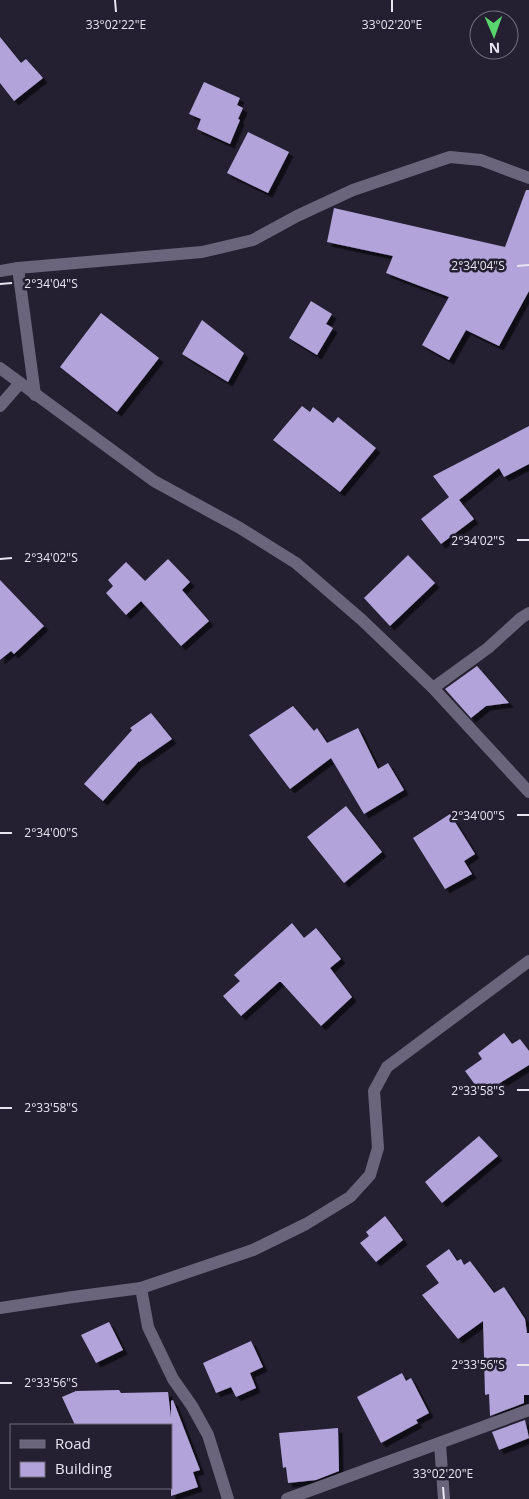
<svg xmlns="http://www.w3.org/2000/svg" width="529" height="1499" font-family="'Open Sans',sans-serif">
<style>
.building{fill:#b2a4da;filter:url(#shadow)}
.lines{fill:none;stroke-linecap:round;stroke-linejoin:round}
.minor{stroke:#6a657b;stroke-width:12}
.ticks{fill:none;stroke:#e8e5f1;stroke-width:2}
.ticks-label{font-size:12px;text-anchor:middle;fill:#e8e5f1;stroke:#241f31;stroke-width:5;stroke-linejoin:round;paint-order:stroke}
</style>
<defs>
<filter id="shadow"><feDropShadow dx="4.5" dy="4.5" stdDeviation="0" flood-color="#0009"/></filter>
</defs>
<rect width="100%" height="100%" fill="#241f31"/>
<g class="building">
<path d="M0 37 21 63 26 59 43 78 14 101 0 83Z"/>
<path d="M204 82 240 98 237 105 243 108 238 119 240 120 230 144 197 129 201 119 189 114Z"/>
<path d="M248 132 289 152 268 193 227 173Z"/>
<path d="M526 190H529V291L499 346 466 330 449 360 422 345 449 297 386 273 393 256 327 242 334 208 505 247Z"/>
<path d="M311 301 332 314 326 324 333 328 317 355 289 338Z"/>
<path d="M101 313 159 358 117 412 60 367Z"/>
<path d="M202 320 244 353 228 382 182 354Z"/>
<path d="M302 406 310 412 313 407 333 423 338 417 376 448 340 492 273 440Z"/>
<path d="M529 426V464L504 477 499 468 459 500 474 519 441 544 421 519 449 497 433 476Z"/>
<path d="M408 555 435 583 390 626 364 598Z"/>
<path d="M168 559 190 582 182 590 209 621 181 646 141 601 126 615 106 593 113 586 108 580 126 562 145 581Z"/>
<path d="M0 580 44 626 14 654 11 651 0 660Z"/>
<path d="M477 666 509 703 486 706 471 718 445 689Z"/>
<path d="M293 706 314 731 317 728 327 743 358 728 378 769 388 763 404 790 364 814 331 758 290 789 249 735Z"/>
<path d="M151 713 172 739 139 762V761L103 801 84 784 132 730 130 728Z"/>
<path d="M346 806 382 852 344 883 307 837Z"/>
<path d="M450 814 475 854 464 861 472 874 445 889 413 838Z"/>
<path d="M292 923 304 938 316 928 341 959 330 968 352 997 321 1026 281 982H279L241 1016 223 996 240 981 234 975Z"/>
<path d="M504 1033 512 1044 520 1039 529 1051V1065L482 1094 465 1071 482 1059 478 1053Z"/>
<path d="M479 1136 498 1156 442 1203 425 1182Z"/>
<path d="M385 1216 403 1240 376 1262 360 1243 369 1236 366 1232Z"/>
<path d="M449 1249 457 1261 461 1259 464 1265 470 1261 494 1293 504 1287 525 1319 527 1333H529V1395H524V1403L490 1416 489 1394 485 1395 483 1321 458 1339 422 1295 439 1283 426 1266Z"/>
<path d="M109 1322 123 1350 96 1363 81 1335Z"/>
<path d="M251 1341 263 1367 250 1373 256 1388 236 1397 231 1387 216 1393 203 1363Z"/>
<path d="M402 1373 406 1381 411 1378 429 1413 416 1420 418 1423 381 1443 357 1397Z"/>
<path d="M119 1390 121 1393 168 1392 171 1418V1401L173 1400 200 1470 193 1472 198 1487 171 1496V1425H75L62 1397 76 1391Z"/>
<path d="M525 1420 529 1438 499 1450 492 1432Z"/>
<path d="M338 1428 339 1471 316 1480 288 1483 286 1467 283 1468 279 1433Z"/>
</g>
<g class="lines">
<g class="minor">
<path d="M18 268 35 395"/>
<path d="M0 271 18 268 202 252 253 240 297 216 353 190 450 157 481 160 529 178"/>
<path d="M0 368 154 481 240 528 296 563 362 620 433 688 529 792"/>
<path d="M0 406 20 383"/>
<path d="M433 688 488 648 521 618 529 613"/>
<path d="M141 1288 148 1327 173 1379 192 1406 208 1435 228 1499"/>
<path d="M0 1308 73 1297 141 1288 253 1250 306 1224 350 1197 370 1175 378 1148 374 1091 387 1067 529 961"/>
<path d="M440 1444 444 1499"/>
<path d="M287 1499 529 1410"/>
</g>
</g>
<path class="ticks" d="M115 0 116 12M392 0V12M517 266 529 265M0 284 12 283M517 540H529M0 559 12 558M517 815H529M0 833H12M517 1090H529M0 1108H12M517 1365H529M0 1383H12M443 1487 444 1499"/>
<g class="ticks-label">
<text x="116" y="29">33°02'22"E</text>
<text x="392" y="29">33°02'20"E</text>
<text x="478" y="270">2°34'04"S</text>
<text x="51" y="288">2°34'04"S</text>
<text x="478" y="545">2°34'02"S</text>
<text x="51" y="562">2°34'02"S</text>
<text x="478" y="820">2°34'00"S</text>
<text x="51" y="837">2°34'00"S</text>
<text x="478" y="1095">2°33'58"S</text>
<text x="51" y="1112">2°33'58"S</text>
<text x="478" y="1369">2°33'56"S</text>
<text x="51" y="1387">2°33'56"S</text>
<text x="443" y="1478">33°02'20"E</text>
</g>
<rect x="10" y="1424" width="162" height="65" fill="#241f31" stroke="#726e7e"/>
<rect x="20" y="1440" width="25" height="8" fill="#6a657b" stroke="#726e7e"/>
<text x="55" y="1449" font-size="15" fill="#e8e5f1">Road</text>
<rect x="20" y="1462" width="25" height="15" fill="#b2a4da" stroke="#726e7e"/>
<text x="55" y="1474" font-size="15" fill="#e8e5f1">Building</text>
<g transform="translate(494 35) rotate(178)"><circle r="24" fill="#241f31" stroke="#726e7e"/>
<path d="M0-4L9 19L0 12L-9 19Z" fill="#5ad56e"/>
<text y="-8" font-size="14" font-weight="bold" text-anchor="middle" fill="#e8e5f1">N</text>
</g>
</svg>
